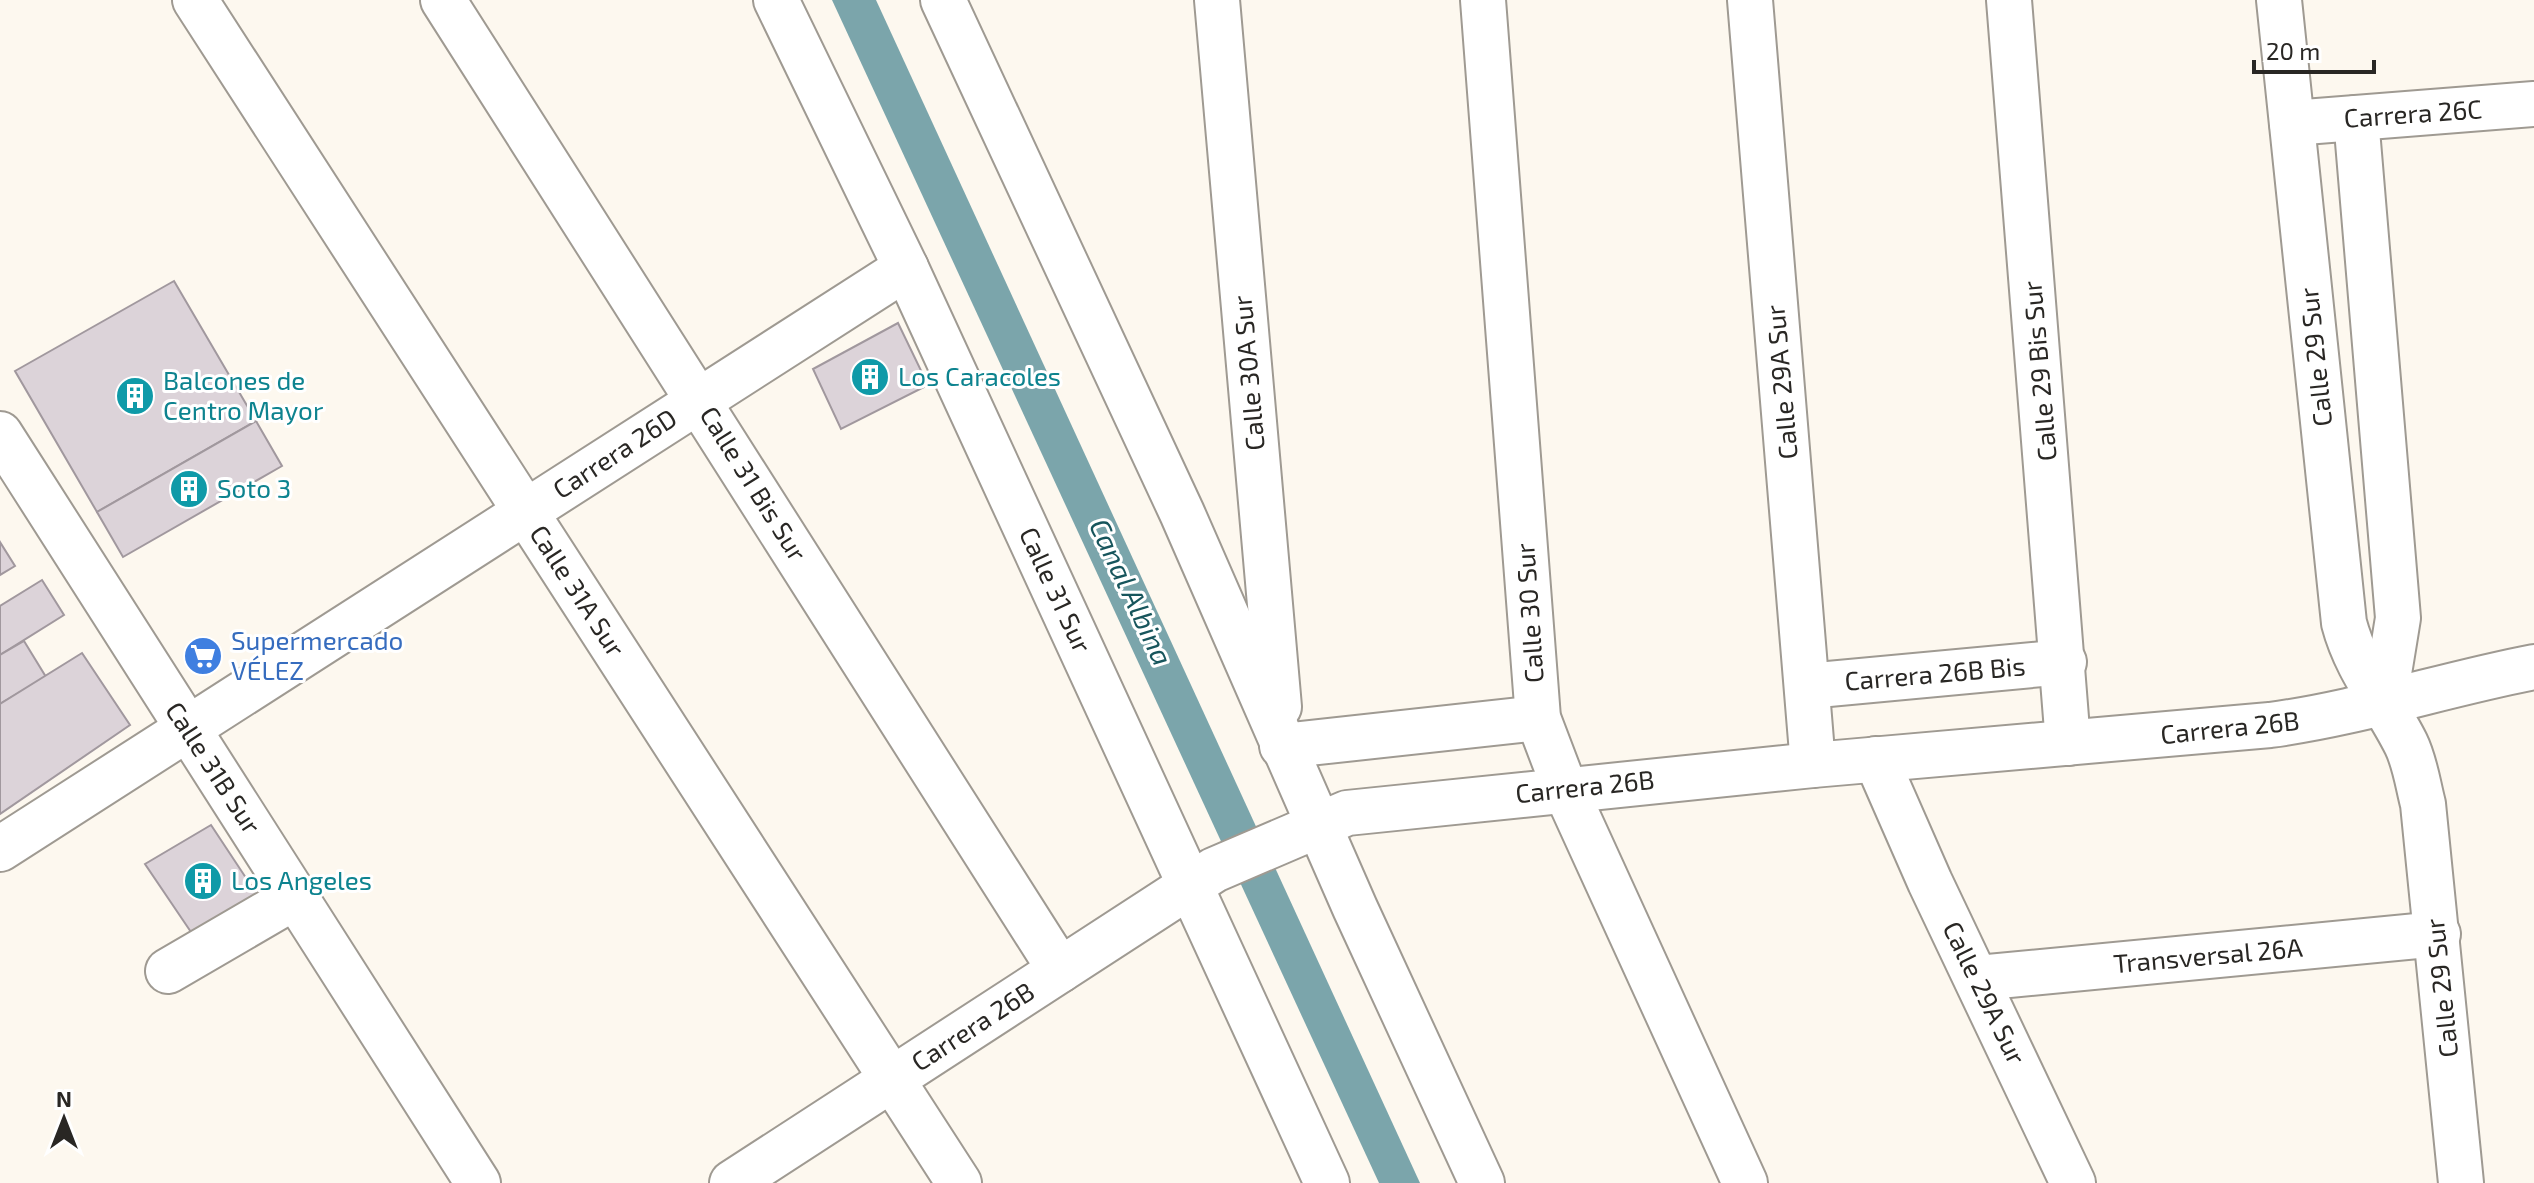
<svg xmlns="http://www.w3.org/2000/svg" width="2534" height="1183" font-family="'Exo 2',sans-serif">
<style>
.water{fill:#7ba5ab}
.building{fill:#dcd3d9;stroke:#a1989e;stroke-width:2}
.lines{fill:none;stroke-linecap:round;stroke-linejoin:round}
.minor-casing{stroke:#9f9a92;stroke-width:48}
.tertiary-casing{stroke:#9f9a92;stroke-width:48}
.minor{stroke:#fff;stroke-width:44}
.tertiary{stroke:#fff;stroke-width:44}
.labels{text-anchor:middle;stroke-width:6;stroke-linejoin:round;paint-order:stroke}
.street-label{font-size:26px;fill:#292724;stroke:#fff}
.culture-label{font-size:26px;fill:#0d838f;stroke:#fff;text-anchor:start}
.shop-label{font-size:26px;fill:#366cbe;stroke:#fff;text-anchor:start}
.water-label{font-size:28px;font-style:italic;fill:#17555c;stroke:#fff}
</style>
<rect width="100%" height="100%" fill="#fdf8ef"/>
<path class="water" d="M832 0H876L1420 1183H1379Z"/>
<g class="building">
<path d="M174 281 256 421 97 512 15 371Z"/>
<path d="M898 323 928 385 841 429 813 369Z"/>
<path d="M256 421 282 466 123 557 97 512Z"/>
<path d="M0 542 15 566 0 575Z"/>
<path d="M42 580 64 615 0 655V606Z"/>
<path d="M24 641 46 677 0 704V655Z"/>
<path d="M82 653 130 725 0 814V704Z"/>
<path d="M211 825 260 899 195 938 145 864Z"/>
</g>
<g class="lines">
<g class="minor-casing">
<g id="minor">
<path d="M195 0 959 1183"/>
<path d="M443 0 1060 970"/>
<path d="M776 0 906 268 1327 1183"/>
<path d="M943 0 1182 513 1355 908 1482 1183"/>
<path d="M1217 0 1279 707"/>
<path d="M1750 0 1813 765"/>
<path d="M2009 0 2068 743"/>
<path d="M2279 0 2344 623C2356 669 2385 702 2406 744 2415 762 2418 785 2423 804L2461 1183"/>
<path d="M2356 118 2398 618 2384 704"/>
<path d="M2292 123 2534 104"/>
<path d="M0 434 478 1183"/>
<path d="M1807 686 2064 662"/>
<path d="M1282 746 1538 718"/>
<path d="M1876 759 1930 882 2073 1183"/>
<path d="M0 849 906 268"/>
<path d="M168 971 295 897"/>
<path d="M1978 978 2438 934"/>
</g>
</g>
<g class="tertiary-casing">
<g id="tertiary">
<path d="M1483 0 1538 718 1565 789 1745 1183"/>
<path d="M732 1183 1214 870 1347 813 1813 765 2270 725C2360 713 2445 684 2534 667"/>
</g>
</g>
<use href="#minor" class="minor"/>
<use href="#tertiary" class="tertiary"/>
</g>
<defs>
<g id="building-disc" transform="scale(2)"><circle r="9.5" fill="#0f9aa8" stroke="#fff"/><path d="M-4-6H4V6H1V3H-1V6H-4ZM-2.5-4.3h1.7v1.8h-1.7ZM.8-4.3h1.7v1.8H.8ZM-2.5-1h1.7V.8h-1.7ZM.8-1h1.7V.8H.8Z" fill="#fff"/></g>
<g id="supermarket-disc" transform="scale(2)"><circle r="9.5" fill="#3f7fe0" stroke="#fff"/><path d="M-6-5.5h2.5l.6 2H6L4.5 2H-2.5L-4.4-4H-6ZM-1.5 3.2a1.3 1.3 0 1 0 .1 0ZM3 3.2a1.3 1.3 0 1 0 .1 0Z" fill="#fff"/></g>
</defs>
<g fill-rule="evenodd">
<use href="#building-disc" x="870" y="377"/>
<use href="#building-disc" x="135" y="396"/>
<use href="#building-disc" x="189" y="489"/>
<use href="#supermarket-disc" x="203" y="656"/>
<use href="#building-disc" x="203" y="881"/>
</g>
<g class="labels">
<g class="street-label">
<text transform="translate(2413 114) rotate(-4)" y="9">Carrera 26C</text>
<text transform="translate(2316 357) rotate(-96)" y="9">Calle 29 Sur</text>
<text transform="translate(2040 371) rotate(-95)" y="9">Calle 29 Bis Sur</text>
<text transform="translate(1249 373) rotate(-95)" y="9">Calle 30A Sur</text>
<text transform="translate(1782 382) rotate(-95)" y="9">Calle 29A Sur</text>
<text transform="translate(615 454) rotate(-33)" y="9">Carrera 26D</text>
<text transform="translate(753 484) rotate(58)" y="9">Calle 31 Bis Sur</text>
<text transform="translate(1055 590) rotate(65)" y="9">Calle 31 Sur</text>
<text transform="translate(577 591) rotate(57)" y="9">Calle 31A Sur</text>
<text transform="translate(1530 613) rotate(-94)" y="9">Calle 30 Sur</text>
<text transform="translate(1935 674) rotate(-5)" y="9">Carrera 26B Bis</text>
<text transform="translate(2230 728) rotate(-6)" y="9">Carrera 26B</text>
<text transform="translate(213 768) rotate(57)" y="9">Calle 31B Sur</text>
<text transform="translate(1585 787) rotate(-6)" y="9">Carrera 26B</text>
<text transform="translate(2208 956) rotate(-5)" y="9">Transversal 26A</text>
<text transform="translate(2442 988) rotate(-96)" y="9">Calle 29 Sur</text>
<text transform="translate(1984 993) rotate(64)" y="9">Calle 29A Sur</text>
<text transform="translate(973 1027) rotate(-33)" y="9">Carrera 26B</text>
</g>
<g class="culture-label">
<text x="898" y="386">Los Caracoles</text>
<text x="163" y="390">Balcones de<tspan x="163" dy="30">Centro Mayor</tspan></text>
<text x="217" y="498">Soto 3</text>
<text x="231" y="890">Los Angeles</text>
</g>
<g class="shop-label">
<text x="231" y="650">Supermercado<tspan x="231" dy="30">VÉLEZ</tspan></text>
</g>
<g class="water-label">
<text transform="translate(1131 592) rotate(65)" y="10">Canal Albina</text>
</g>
</g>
<g transform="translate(64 1119)" stroke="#ffffff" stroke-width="6" paint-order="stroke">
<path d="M0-6L14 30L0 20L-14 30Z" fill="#292724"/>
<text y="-12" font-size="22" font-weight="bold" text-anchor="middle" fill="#292724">N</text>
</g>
<path d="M2254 60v12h120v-12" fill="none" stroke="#292724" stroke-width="4"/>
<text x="2266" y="60" font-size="24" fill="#292724" stroke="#ffffff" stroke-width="6" paint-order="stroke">20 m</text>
</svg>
